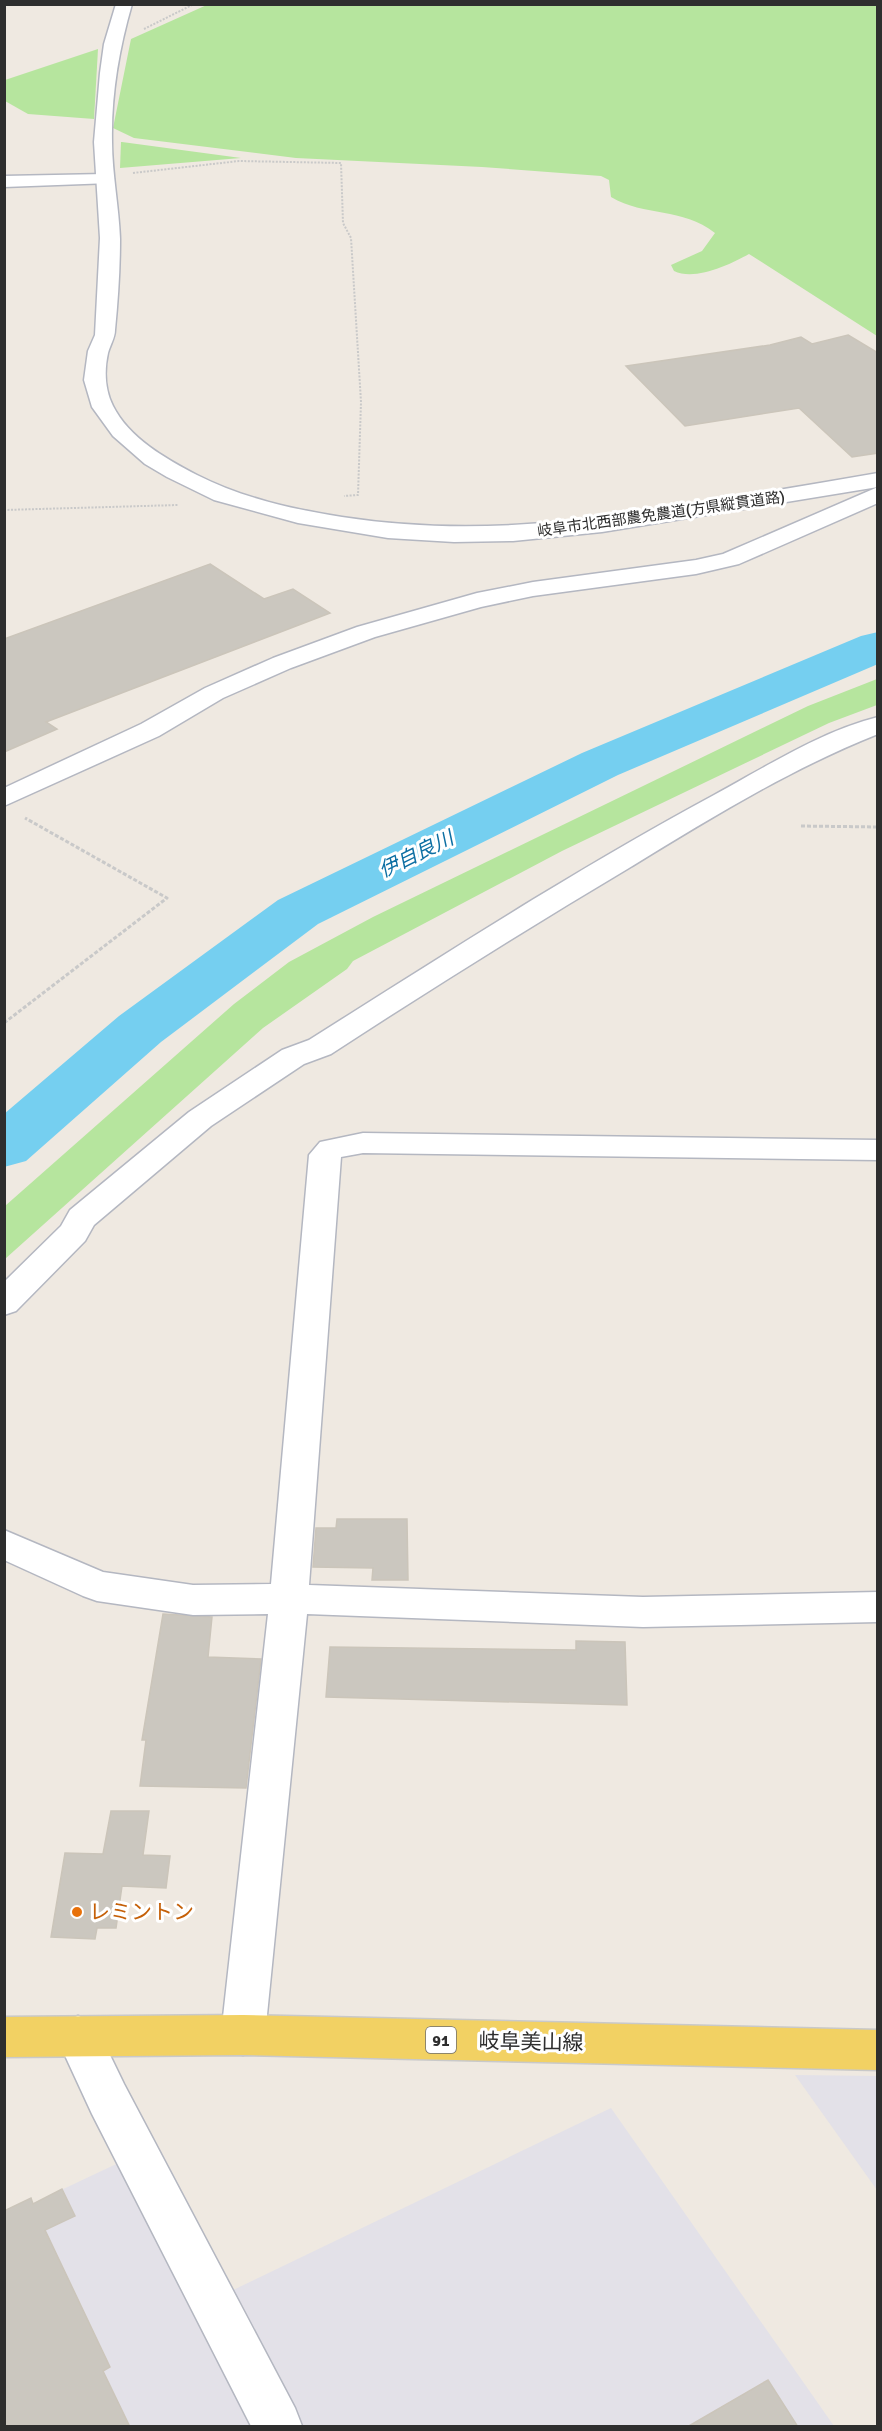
<svg xmlns="http://www.w3.org/2000/svg" width="882" height="2431" font-family="Signika,'Noto Sans JP',sans-serif">
<style>
.industrial{fill:#e3e1e8}
.green{fill:#b6e59e}
.lines{fill:none;stroke-linecap:round;stroke-linejoin:round}
.river{fill:#75cff0;fill-rule:evenodd}
.building{fill:#cbc7bf;stroke:#cbc5ba;stroke-width:1.5}
.minor-casing{stroke:#b4b7c1;stroke-width:3}
.tertiary-casing{stroke:#b4b7c1;stroke-width:3}
.primary-casing{stroke:#c9c9c9;stroke-width:3}
.path-far1{stroke:#c9c9c9;stroke-width:2;stroke-dasharray:2 1.5;stroke-linecap:butt}
.path{stroke:#c9c9c9;stroke-width:3;stroke-dasharray:4 2;stroke-linecap:butt}
.minor{fill:#fff;fill-rule:evenodd}
.tertiary{fill:#fff;fill-rule:evenodd}
.primary{fill:#f2d163;fill-rule:evenodd}
.food-dot{fill:#e8710a;stroke:#fff;stroke-width:2}
.labels{text-anchor:middle;stroke-width:6;stroke-linejoin:round;paint-order:stroke}
.far-street-label{font-size:15px;fill:#2e2e2e;stroke:#fff}
.shield{fill:#fff;stroke:#6d6d6d;stroke-width:1.5}
.shield-label{font-size:16px;font-weight:bold;fill:#2e2e2e}
.water-label{font-size:20px;font-style:italic;fill:#0d6fa3;stroke:#fff}
.near-food-label{font-size:21px;fill:#c56008;stroke:#fff;text-anchor:start}
.near-street-label{font-size:21px;fill:#2e2e2e;stroke:#fff}
</style>
<rect width="100%" height="100%" fill="#efe9e1"/>
<g class="industrial">
<path d="M795 2075 877 2076V2190Z"/>
<path d="M611 2108 834 2426H299L227 2293Z"/>
<path d="M129 2158 264 2426H5L4 2217Z"/>
</g>
<g class="green">
<path d="M209 4 877 5V336L749 254C729 265 695 281 674 271L671 265 702 251 715 233C682 207 645 217 611 197L609 180 601 176 482 167 296 158 134 138 113 128 131 39Z"/>
<path d="M98 49 94 119 28 114 5 101V80Z"/>
<path d="M121 142H122L241 158 120 168Z"/>
<path d="M877 679V705L829 723 562 851 353 961 347 969 263 1028 5 1259V1206L234 1004 289 962 373 917 808 706Z"/>
</g>
<g class="lines">
<path class="river" d="M878 632V664L618 775 318 924 161 1042 26 1161 4 1167V1114L119 1016 278 900 582 753 861 636Z"/>
</g>
<g class="building">
<path d="M848 335 878 353V453L852 457 799 408 685 426 626 366 770 345 801 337 812 344Z"/>
<path d="M210 564 264 599 293 589 330 613 46 722 57 729 4 752V639Z"/>
<path d="M337 1519H407L408 1580H372L373 1568 313 1567 316 1528H336Z"/>
<path d="M163 1614 212 1617 208 1657 261 1659 246 1788 140 1786 146 1740H142Z"/>
<path d="M576 1641 625 1642 627 1705 326 1697 330 1647 576 1650Z"/>
<path d="M111 1811H149L143 1855 170 1856 166 1888 122 1886 116 1928H97L95 1939 51 1937 65 1853 103 1854Z"/>
<path d="M62 2189 75 2216 45 2230 110 2367 103 2371 130 2427H4V2211L31 2198 33 2204Z"/>
<path d="M768 2380 798 2427H687Z"/>
</g>
<g class="lines">
<g class="minor-casing">
<g id="minor">
<path d="M105 174 111 175 114 179 111 183 4 187V176Z"/>
<path d="M878 487V503L739 564 696 574 533 596 481 607 375 637 291 668 223 698 159 736 4 806V788L141 724 205 688 273 658 357 627 477 593 533 582 696 560 723 554Z"/>
<path d="M878 717V734C790 769 709 819 629 868 528 928 429 990 331 1054L304 1064 211 1126 94 1225 85 1241 16 1311 4 1315V1282L61 1226 70 1210 189 1112 282 1050 309 1040C442 956 575 870 714 795 766 767 819 732 878 717Z"/>
<path d="M363 1133 878 1140V1160L363 1153 341 1157 309 1585 643 1597 878 1592V1622L643 1627 307 1614 265 2035 259 2049 243 2055 227 2049 221 2035 268 1614 193 1615 97 1601 83 1596 4 1560V1530L103 1572 193 1585 271 1584 309 1155 320 1142Z"/>
<path d="M78 2016 94 2022 124 2084 295 2408 302 2426H251L92 2114 56 2036 62 2022Z"/>
</g>
</g>
<g class="tertiary-casing">
<path id="tertiary" d="M116 4H132C119 49 111 95 112 142 112 174 119 207 120 239 120 269 118 300 115 330 115 338 110 345 108 353 104 371 105 390 113 406 129 438 166 459 197 475 242 498 292 509 342 517 465 536 570 523 692 504 754 494 816 484 878 473V487L602 532 513 541 454 542 388 538 298 523 214 500 167 477 145 464 113 436 92 407 84 380 88 351 95 335 100 238 94 142 100 73 104 44Z"/>
</g>
<g class="primary-casing">
<path id="primary" d="M243 2015 878 2030V2070L243 2055 4 2057V2017Z"/>
</g>
<g class="path-far1">
<path d="M144 29 194 4"/>
<path d="M133 173 239 161 341 163 343 223 351 238 361 402 358 495 344 496"/>
<path d="M4 510 178 505"/>
</g>
<g class="path">
<path d="M801 826 878 827"/>
<path d="M4 1023 167 898 25 818"/>
</g>
<use href="#minor" class="minor"/>
<use href="#tertiary" class="tertiary"/>
<use href="#primary" class="primary"/>
</g>
<circle class="food-dot" cx="77" cy="1912" r="6"/>
<g class="labels">
<g class="far-street-label">
<text transform="translate(661 514) rotate(-8)" y="5">岐阜市北西部農免農道(方県縦貫道路)</text>
</g>
<rect class="shield" x="426" y="2027" width="30" height="26" rx="4.5"/>
<g class="shield-label">
<text x="441" y="2046">91</text>
</g>
<g class="water-label">
<text transform="translate(416 854) rotate(-26)" y="7">伊自良川</text>
</g>
<g class="near-food-label">
<text x="89" y="1919">レミントン</text>
</g>
<g class="near-street-label">
<text transform="translate(531 2042) rotate(1)" y="7">岐阜美山線</text>
</g>
</g>
<rect width="882" height="2431" fill="none" stroke="#2e2e2e" stroke-width="12"/>
</svg>
